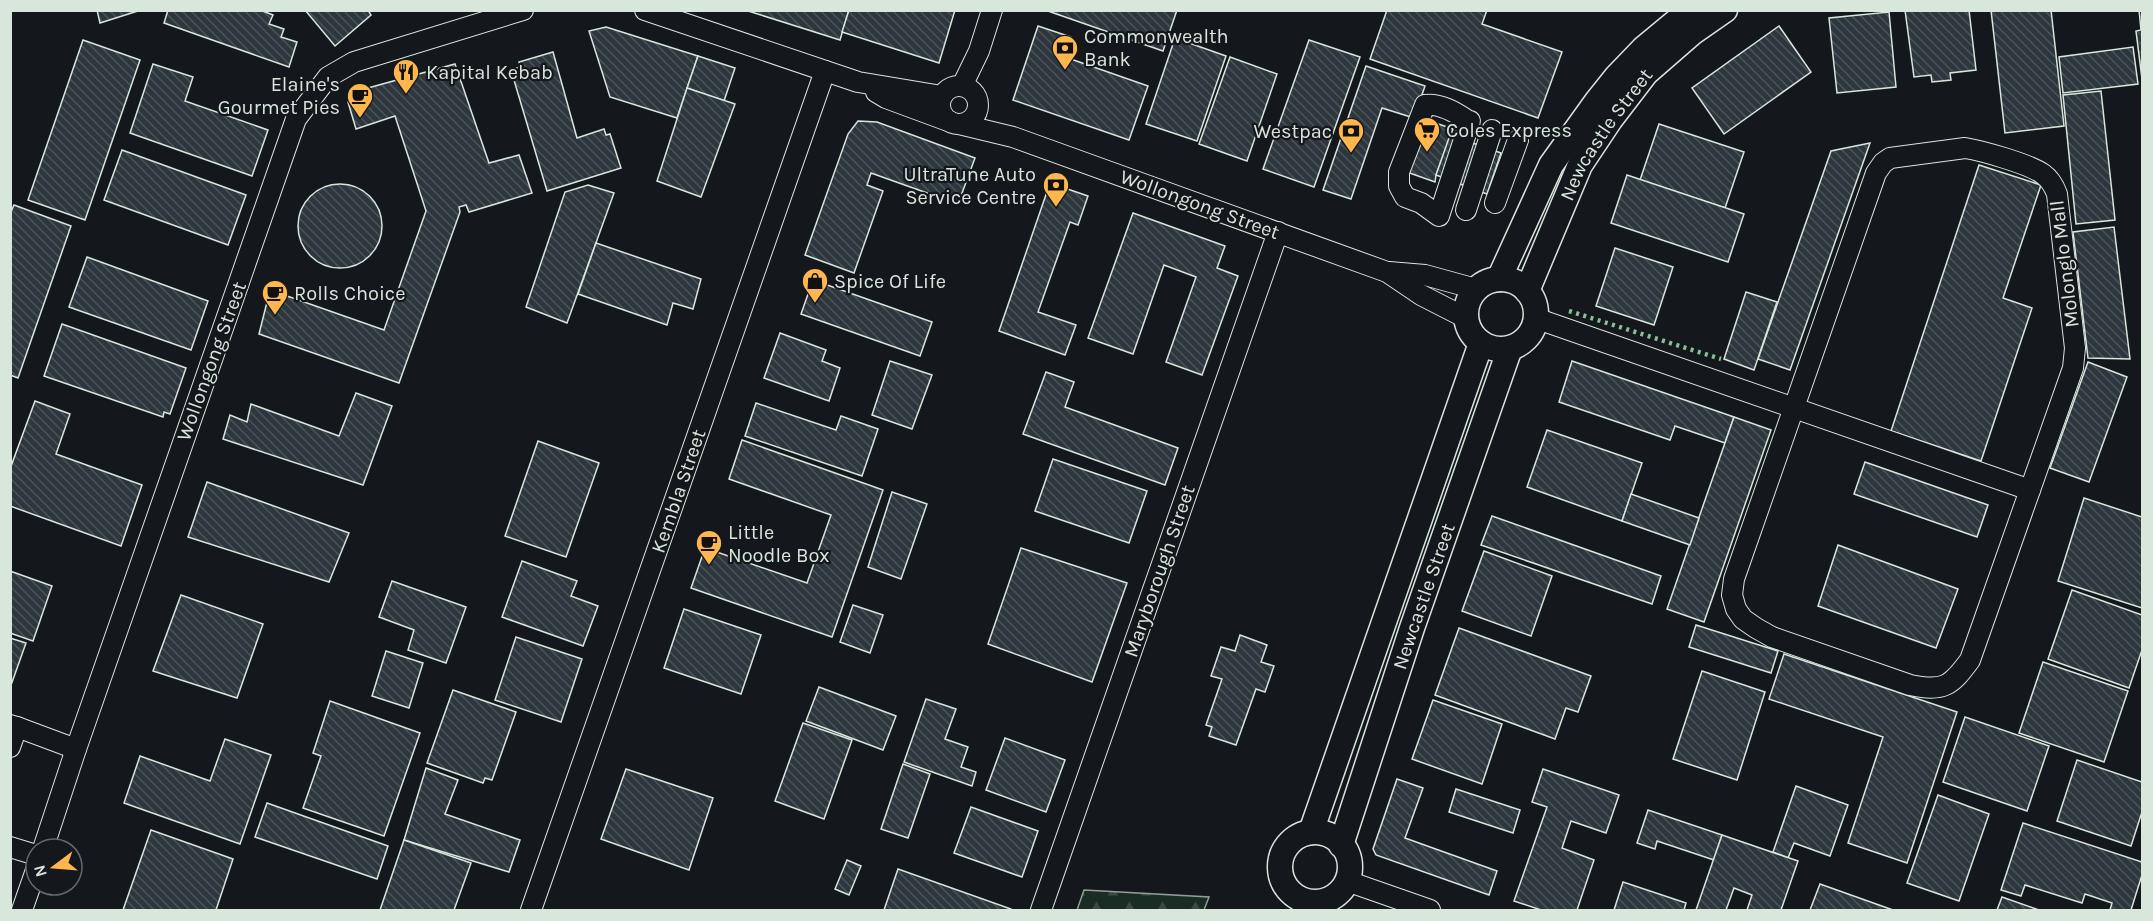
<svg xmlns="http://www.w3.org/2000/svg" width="2153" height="921" font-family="Karla,sans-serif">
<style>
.forest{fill:url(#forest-firs);stroke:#939e99;stroke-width:1.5}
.building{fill:url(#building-back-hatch);stroke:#d8e6dc;stroke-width:1.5}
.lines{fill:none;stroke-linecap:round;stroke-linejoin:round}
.minor-casing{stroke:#d8e6dc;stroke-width:22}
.major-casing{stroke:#d8e6dc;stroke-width:27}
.minor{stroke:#14181c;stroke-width:20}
.major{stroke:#14181c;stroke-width:24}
.hedge{stroke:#8ac095;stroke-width:4.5;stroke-dasharray:3 4.5;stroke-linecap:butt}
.labels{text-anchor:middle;stroke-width:4.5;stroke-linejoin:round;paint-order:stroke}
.poi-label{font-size:20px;fill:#d8e6dc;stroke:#14181c;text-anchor:start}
.street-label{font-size:20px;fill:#d8e6dc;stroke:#14181c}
</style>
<defs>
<pattern id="forest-firs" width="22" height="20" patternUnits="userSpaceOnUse" patternTransform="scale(1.5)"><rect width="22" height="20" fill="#1a2d24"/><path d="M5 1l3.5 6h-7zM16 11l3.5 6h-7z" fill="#3b4b43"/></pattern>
<pattern id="building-back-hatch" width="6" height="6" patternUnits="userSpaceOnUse" patternTransform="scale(1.5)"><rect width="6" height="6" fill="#2c363c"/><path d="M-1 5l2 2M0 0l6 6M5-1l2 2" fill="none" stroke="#4a5358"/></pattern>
</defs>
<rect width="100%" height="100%" fill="#14181c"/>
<path class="forest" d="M1084 890 1209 897 1204 910H1077Z"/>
<g class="building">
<path d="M97 10H141L100 23Z"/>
<path d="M168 10H260L273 15 269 24 284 29 281 37 297 42 289 67 164 23Z"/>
<path d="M305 10H368L371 15 335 46Z"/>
<path d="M745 10H849L840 40Z"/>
<path d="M849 10H955L939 63 842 32Z"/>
<path d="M1045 10H1177L1163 51Z"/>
<path d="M1387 10H1487L1482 24 1562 52 1538 118 1370 59Z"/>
<path d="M1905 10H1969L1976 70 1950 73 1951 80 1932 82 1931 75 1914 77Z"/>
<path d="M1991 10H2051L2064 126 2005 133Z"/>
<path d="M2139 10H2142V79L2136 31 2141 30Z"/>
<path d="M1889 12 1896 87 1837 93 1829 18Z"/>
<path d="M1038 26 1071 37 1065 57 1148 86 1129 140 1013 100Z"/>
<path d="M1779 26 1811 72 1724 134 1692 88Z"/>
<path d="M606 27 698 56 677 118 610 97 589 31Z"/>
<path d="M1175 38 1226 56 1197 141 1146 124Z"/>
<path d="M83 40 140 60 85 220 28 200Z"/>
<path d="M1309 40 1360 57 1314 187 1263 169Z"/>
<path d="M2133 47 2138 84 2063 93 2059 57Z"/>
<path d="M553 52 577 138 604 129 606 135 610 134 621 168 547 191 511 70 520 67 519 62Z"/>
<path d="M698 56 735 68 724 101 687 88Z"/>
<path d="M1230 57 1277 74 1247 161 1199 144Z"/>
<path d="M153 64 193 77 185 101 268 130 252 176 130 133Z"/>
<path d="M455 64 489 163 519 155 532 193 469 212 466 205 459 207 460 212 399 383 259 334 270 290 384 330 426 211 395 116 356 129 348 102 368 88Z"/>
<path d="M1366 66 1425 86 1414 118 1382 108 1351 199 1323 190Z"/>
<path d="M687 88 735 104 701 197 657 181Z"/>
<path d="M2101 91 2115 220 2076 224 2063 95Z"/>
<path d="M1421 118 1453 129 1436 175 1435 182 1404 171Z"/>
<path d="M858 121 877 122 975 158 958 204 871 173 867 185 883 191 854 273 805 255 848 134Z"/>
<path d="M1659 124 1744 152 1725 208 1640 180Z"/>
<path d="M1450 135 1501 153 1487 194 1436 175Z"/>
<path d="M1870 143 1790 370 1758 359 1831 151Z"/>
<path d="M122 150 246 195 228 245 104 200Z"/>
<path d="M1979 165 2041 185 2003 298 2032 308 1981 461 1891 431Z"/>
<path d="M1627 175 1744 214 1728 262 1611 223Z"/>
<path d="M1050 183 1088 196 1078 225 1070 222 1038 312 1076 325 1065 355 999 331Z"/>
<circle cx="340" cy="226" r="42"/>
<path d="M588 185 614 193 567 323 526 307 565 192Z"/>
<path d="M14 205 71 226 18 378 10 375V214Z"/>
<path d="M1133 213 1225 246 1217 268 1238 276 1202 375 1166 362 1196 277 1164 265 1133 354 1088 338Z"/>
<path d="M2114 227 2130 359 2088 358 2073 232Z"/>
<path d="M596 243 701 279 693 309 673 303 667 325 578 294Z"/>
<path d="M1615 248 1673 267 1654 325 1596 306Z"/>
<path d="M87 257 208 301 191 350 69 307Z"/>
<path d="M813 280 932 322 920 356 801 314Z"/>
<path d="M1746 292 1777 302 1754 370 1724 359Z"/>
<path d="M62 324 186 368 170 414 164 412 163 417 44 376Z"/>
<path d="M780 333 826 350 822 361 840 368 829 401 764 378Z"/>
<path d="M890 361 932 375 912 429 872 415Z"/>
<path d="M1572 361 1734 417 1725 443 1675 426 1670 440 1559 402Z"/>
<path d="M2088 362 2127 377 2089 482 2050 468Z"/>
<path d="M1046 372 1074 382 1065 407 1178 448 1165 485 1023 434Z"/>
<path d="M356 393 392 406 363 485 223 439 230 415 247 422 251 404 339 436Z"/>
<path d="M35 401 70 414 56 454 142 485 121 546 10 506V469Z"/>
<path d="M756 403 836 430 841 416 878 429 862 476 745 436Z"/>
<path d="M1734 417 1771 430 1704 622 1667 609Z"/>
<path d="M1547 430 1642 463 1622 521 1527 487Z"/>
<path d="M742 440 883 490 832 637 691 588 705 548 807 583 831 515 729 479Z"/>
<path d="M538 441 599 463 566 557 505 536Z"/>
<path d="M1053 459 1147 491 1129 543 1035 511Z"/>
<path d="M1865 462 1988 505 1977 537 1854 494Z"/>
<path d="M207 482 349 533 329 582 188 537Z"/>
<path d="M892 492 927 504 901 579 868 567Z"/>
<path d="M1631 494 1699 518 1690 545 1622 521Z"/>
<path d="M2084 498 2142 517V608L2058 581Z"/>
<path d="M1492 516 1661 576 1652 604 1481 545Z"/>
<path d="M1838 545 1958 589 1936 648 1818 606Z"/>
<path d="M1021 548 1127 583 1092 682 988 644Z"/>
<path d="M1484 551 1552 576 1531 636 1462 611Z"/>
<path d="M522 561 577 581 571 596 598 606 583 646 502 617Z"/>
<path d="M10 571 52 586 33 641 10 633Z"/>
<path d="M392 581 466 607 446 663 408 650 414 630 379 617Z"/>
<path d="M2072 590 2142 615V650L2129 688 2048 659Z"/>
<path d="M181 595 263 624 237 698 153 671Z"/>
<path d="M853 605 883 615 870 653 840 642Z"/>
<path d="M684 609 761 635 741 694 664 668Z"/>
<path d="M1696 625 1778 651 1771 673 1689 647Z"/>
<path d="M1459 628 1591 676 1578 712 1566 708 1555 739 1435 695Z"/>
<path d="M1240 635 1267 645 1261 662 1274 666 1265 692 1256 689 1236 745 1209 736 1212 727 1206 725 1222 679 1211 676 1221 647 1235 651Z"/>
<path d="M516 637 582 659 561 722 495 700Z"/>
<path d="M10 638 26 643 10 688Z"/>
<path d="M386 651 423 663 409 708 372 696Z"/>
<path d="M1784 654 1957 712 1907 863 1848 843 1883 737 1769 699Z"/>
<path d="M2043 662 2128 691 2104 762 2019 733Z"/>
<path d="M1702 671 1765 692 1737 780 1673 759Z"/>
<path d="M819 687 896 716 883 750 806 721Z"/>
<path d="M453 690 516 712 492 780 485 778 483 783 427 763Z"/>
<path d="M926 699 956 709 945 739 968 747 961 767 976 772 972 786 904 762Z"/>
<path d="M1433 700 1502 724 1482 784 1412 759Z"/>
<path d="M330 701 420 733 384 836 303 808 321 756 313 753Z"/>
<path d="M1965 717 2049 746 2027 811 1943 782Z"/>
<path d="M803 723 852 740 824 819 775 801Z"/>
<path d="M1005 738 1065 760 1046 812 986 790Z"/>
<path d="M225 739 271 755 240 844 124 803 140 756 210 781Z"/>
<path d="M2077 760 2142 782V812L2131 846 2057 821Z"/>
<path d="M903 764 930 774 908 838 881 829Z"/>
<path d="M426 768 458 780 445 814 520 840 509 872 404 840Z"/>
<path d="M626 769 713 798 689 870 601 839Z"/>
<path d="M1543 769 1619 795 1606 833 1571 821 1562 848 1594 860 1577 910H1541L1514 901 1547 807 1532 802Z"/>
<path d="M1397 779 1423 788 1405 838 1497 871 1489 895 1376 855 1373 849Z"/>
<path d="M1796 786 1848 805 1830 856 1794 843 1788 858 1773 852Z"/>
<path d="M1456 789 1520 810 1513 833 1449 812Z"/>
<path d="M1938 795 1989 814 1959 901 1907 883Z"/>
<path d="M267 803 388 846 377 879 255 837Z"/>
<path d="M971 807 1038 831 1022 877 954 853Z"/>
<path d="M1648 810 1722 835 1714 860 1657 841 1655 849 1637 843Z"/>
<path d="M2023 823 2142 862V875L2131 910H2110L2112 903 2085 894 2082 903 2025 885 2021 896 2001 890Z"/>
<path d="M151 830 233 859 216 910H123Z"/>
<path d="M1722 835 1798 861 1781 910H1747L1752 895 1734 888 1726 910H1696Z"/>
<path d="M404 840 471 863 454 910H380Z"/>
<path d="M847 860 861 866 849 895 835 889Z"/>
<path d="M898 869 1011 909V910H884Z"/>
<path d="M1623 882 1686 903 1684 910H1614Z"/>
<path d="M1820 884 1893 910H1810Z"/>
<path d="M2002 897 2039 910H1997Z"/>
</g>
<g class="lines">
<g class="minor-casing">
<g id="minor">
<path d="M645 10 858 82 942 96"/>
<path d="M962 86 979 51 992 10"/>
<circle cx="959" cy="105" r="19"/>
<path d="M876 92 886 98 951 122"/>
<path d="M1467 120C1455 112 1440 103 1425 105L1399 172V186L1405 197 1421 203 1439 216 1470 121"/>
<path d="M959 124 1013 137 1387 272 1421 295 1466 318"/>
<path d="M1965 148C1983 151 2029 164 2043 174 2050 179 2054 186 2057 194L2075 348 2073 368 1970 660C1951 686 1944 692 1910 685L1772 637 1756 628 1743 619 1736 609 1732 595 1734 579 1876 173 1883 163 1890 158Z"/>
<path d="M1495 203 1518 140"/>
<path d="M1466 210 1492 130"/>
<path d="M1389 272 1425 275 1476 289"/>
<path d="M1535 318 2030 490"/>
<path d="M10 725 17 727 10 747"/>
<path d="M17 727 76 749"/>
<path d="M10 847 36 855"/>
<path d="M43 849 76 749 296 119 328 77 354 62 523 10"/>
<path d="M1347 881 1430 910"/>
<path d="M22 910 36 870"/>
<path d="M531 910 825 71"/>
<path d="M1041 910 1278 232"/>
</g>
</g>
<g class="major-casing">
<g id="major">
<path d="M1499 279 1551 165 1597 101 1617 76 1643 49 1690 10"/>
<circle cx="1501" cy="314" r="35"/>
<path id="s1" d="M1527 291 1580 165 1610 120 1646 73 1692 33 1725 10"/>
<path d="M1311 832 1481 343"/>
<circle cx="1315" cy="867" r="35"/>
<path id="s2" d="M1341 845 1412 628 1510 348"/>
</g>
</g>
<use href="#minor" class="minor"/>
<use href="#major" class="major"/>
<path class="hedge" d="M1569 311 1721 359"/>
</g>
<defs>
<g id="bank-pin" transform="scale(1.35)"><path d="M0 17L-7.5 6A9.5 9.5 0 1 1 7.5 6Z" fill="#ffb74d" stroke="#14181c"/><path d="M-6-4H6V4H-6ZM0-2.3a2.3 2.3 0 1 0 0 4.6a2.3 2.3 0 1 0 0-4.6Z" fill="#111"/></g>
<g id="restaurant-pin" transform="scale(1.35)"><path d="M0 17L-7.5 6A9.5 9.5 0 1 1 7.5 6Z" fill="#ffb74d" stroke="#14181c"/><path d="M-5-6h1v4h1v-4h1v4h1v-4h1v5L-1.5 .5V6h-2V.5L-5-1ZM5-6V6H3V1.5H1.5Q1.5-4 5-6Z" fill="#111"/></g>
<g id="cafe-pin" transform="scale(1.35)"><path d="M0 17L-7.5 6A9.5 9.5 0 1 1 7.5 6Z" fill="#ffb74d" stroke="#14181c"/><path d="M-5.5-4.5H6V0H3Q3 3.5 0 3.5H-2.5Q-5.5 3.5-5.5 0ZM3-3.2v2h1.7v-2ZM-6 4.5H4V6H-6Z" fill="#111"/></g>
<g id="supermarket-pin" transform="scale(1.35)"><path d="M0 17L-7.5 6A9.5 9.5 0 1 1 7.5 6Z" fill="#ffb74d" stroke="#14181c"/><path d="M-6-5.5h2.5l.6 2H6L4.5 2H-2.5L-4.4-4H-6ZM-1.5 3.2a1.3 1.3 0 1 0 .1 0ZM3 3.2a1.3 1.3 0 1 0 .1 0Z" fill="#111"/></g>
<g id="shop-pin" transform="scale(1.35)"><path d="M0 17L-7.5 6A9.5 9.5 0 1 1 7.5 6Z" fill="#ffb74d" stroke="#14181c"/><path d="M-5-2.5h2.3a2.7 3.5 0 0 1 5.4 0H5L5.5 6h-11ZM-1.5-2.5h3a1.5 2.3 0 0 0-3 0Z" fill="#111"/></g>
</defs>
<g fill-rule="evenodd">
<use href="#bank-pin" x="1065" y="48"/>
<use href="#restaurant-pin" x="406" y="72"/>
<use href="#cafe-pin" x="360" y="96"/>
<use href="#supermarket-pin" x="1427" y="130"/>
<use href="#bank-pin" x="1351" y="131"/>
<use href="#bank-pin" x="1056" y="185"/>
<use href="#shop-pin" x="815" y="281"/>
<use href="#cafe-pin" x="275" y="293"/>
<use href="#cafe-pin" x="709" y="543"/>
</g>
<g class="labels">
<g class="poi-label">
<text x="1084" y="43">Commonwealth<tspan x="1084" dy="23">Bank</tspan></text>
<text x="426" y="79">Kapital Kebab</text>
<text x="340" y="91" text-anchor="end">Elaine's<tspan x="340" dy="23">Gourmet Pies</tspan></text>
<text x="1446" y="137">Coles Express</text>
<text x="1332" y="138" text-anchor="end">Westpac</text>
<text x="1036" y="181" text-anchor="end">UltraTune Auto<tspan x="1036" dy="23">Service Centre</tspan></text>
<text x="834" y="288">Spice Of Life</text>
<text x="294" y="300">Rolls Choice</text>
<text x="728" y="539">Little<tspan x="728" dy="23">Noodle Box</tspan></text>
</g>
<g class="street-label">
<text dy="7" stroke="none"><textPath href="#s1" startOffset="176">Newcastle Street</textPath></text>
<text transform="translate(1200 204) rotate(20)" y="7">Wollongong Street</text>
<text transform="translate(2064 264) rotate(-97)" y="7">Molonglo Mall</text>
<text transform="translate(211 361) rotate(-70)" y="7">Wollongong Street</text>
<text transform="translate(678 491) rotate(-71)" y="7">Kembla Street</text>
<text transform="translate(1159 571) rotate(-71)" y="7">Maryborough Street</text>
<text dy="7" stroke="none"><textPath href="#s2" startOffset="262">Newcastle Street</textPath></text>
</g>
</g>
<rect width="2153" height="921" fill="none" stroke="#d8e6dc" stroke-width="24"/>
<g transform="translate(54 867) rotate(254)"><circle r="28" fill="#14181c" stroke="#626a69" stroke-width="1.5"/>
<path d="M0-4.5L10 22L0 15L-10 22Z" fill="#ffb74d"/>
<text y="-9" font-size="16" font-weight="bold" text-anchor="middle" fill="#d8e6dc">N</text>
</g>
</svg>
